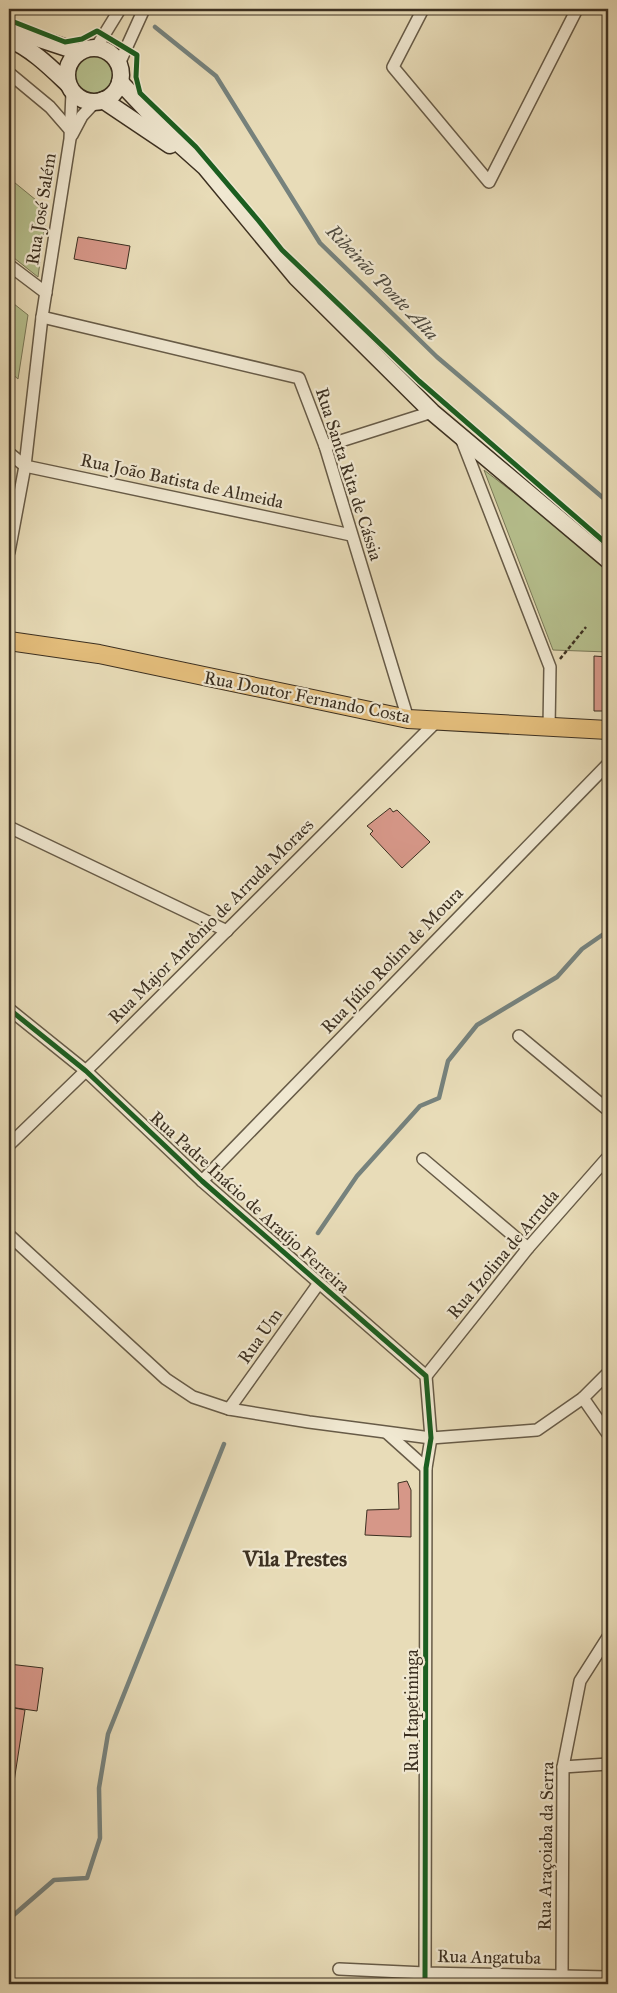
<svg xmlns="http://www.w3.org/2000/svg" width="617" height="1993" font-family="'IM FELL Great Primer',serif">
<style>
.green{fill:#b6c08e;stroke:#797858}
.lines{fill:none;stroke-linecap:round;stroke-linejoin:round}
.stream{stroke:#76827d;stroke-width:4.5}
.building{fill:#d69788;stroke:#3c3021}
.minor-casing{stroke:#675b47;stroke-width:14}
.secondary-casing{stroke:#3c3021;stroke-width:19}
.primary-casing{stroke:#3c3021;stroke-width:20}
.path{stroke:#3c3021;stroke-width:2.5;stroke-dasharray:4 2.5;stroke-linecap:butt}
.minor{stroke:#f0e8d1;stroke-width:11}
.secondary{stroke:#f0e8d1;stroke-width:16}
.primary{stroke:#e4be7c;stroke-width:18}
.cycleway-casing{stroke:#f0e8d1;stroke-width:8}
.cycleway{stroke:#1b5e20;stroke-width:5}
.labels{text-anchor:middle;stroke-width:4.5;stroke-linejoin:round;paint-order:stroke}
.street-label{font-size:18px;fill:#3c3021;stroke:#f0e8d1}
.water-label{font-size:19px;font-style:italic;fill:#4f4b40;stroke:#f0e8d1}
.district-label{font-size:22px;font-weight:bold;fill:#3c3021;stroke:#f0e8d1}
</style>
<rect width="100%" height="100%" fill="#e8dcb8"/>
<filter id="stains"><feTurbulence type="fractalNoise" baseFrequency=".004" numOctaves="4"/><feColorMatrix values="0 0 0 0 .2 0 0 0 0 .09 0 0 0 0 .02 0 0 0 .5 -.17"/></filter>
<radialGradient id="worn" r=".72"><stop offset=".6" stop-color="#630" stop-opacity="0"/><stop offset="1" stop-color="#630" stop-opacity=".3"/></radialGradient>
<g class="green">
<circle cx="94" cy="75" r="22"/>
<path d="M9 178 47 209 38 277 9 254Z"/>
<path d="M9 300 28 315 18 379 9 371Z"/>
<path d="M484 470 573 538 608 570V652L553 650Z"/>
</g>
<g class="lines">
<g class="stream">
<path d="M155 27 216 76 320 243 437 357 608 502"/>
<path d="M318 1233 357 1176 420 1106 439 1098 448 1061 477 1025 557 977 582 949 608 931"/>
<path d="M9 1919 54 1880 87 1878 100 1838 99 1788 108 1734 224 1444"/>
</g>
</g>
<g class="building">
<path d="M78 237 130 246 126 269 74 259Z"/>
<path d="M594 656 608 657V711H594Z"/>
<path d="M390 808 393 812 397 810 430 842 402 868 370 834 373 831 367 826Z"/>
<path d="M407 1481 411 1490V1537L365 1535 367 1510 399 1509 398 1483Z"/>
<path d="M9 1664 43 1668 37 1711 9 1707Z"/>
<path d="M9 1707 25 1710 10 1808 9 1807Z"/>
</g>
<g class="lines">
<g class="minor-casing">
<g id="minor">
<path d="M423 9 393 67 489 182 577 9"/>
<path d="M96 48 120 9"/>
<path d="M119 64 144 9"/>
<path d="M9 73 50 107 70 130"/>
<path d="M72 135 82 116 95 102"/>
<path d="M9 265 46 293"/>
<path d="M42 317 299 378 325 446 408 719"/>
<path d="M461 438 550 667 549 728"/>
<path d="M325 446 432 412"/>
<path d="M9 453 25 466 351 535"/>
<path d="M9 552 25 466 42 317 70 139 72 92"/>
<path d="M9 827 227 931"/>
<path d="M9 1009 86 1071 202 1181 426 1376 431 1438 426 1468 425 1984"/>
<path d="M519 1036 608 1110"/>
<path d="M9 1145 97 1060 437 721"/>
<path d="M423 1159 528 1248"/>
<path d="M202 1181 608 764"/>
<path d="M9 1235 166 1379 193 1397 229 1409 309 1422 431 1438 537 1430 583 1398 608 1373"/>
<path d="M426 1376 528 1248 608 1157"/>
<path d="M583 1398 608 1434"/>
<path d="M229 1409 319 1283"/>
<path d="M387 1433 426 1468"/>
<path d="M563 1767 608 1764"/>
<path d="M339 1969 425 1973 608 1977"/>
<path d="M562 1976 563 1767 580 1681 608 1637"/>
</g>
</g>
<g class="secondary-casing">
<g id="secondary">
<path d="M9 29 79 52"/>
<path d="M9 39C32 49 50 67 68 84"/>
<circle cx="94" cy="75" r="27"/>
<path d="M120 82 177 142 205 167 296 277 432 412 608 560"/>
<path d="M103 100 170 145"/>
</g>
</g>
<g class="primary-casing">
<path id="primary" d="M9 641 99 654 408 719 608 730"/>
</g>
<path class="path" d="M560 659 586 627"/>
<use href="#minor" class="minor"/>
<use href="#secondary" class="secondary"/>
<use href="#primary" class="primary"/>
<g class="cycleway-casing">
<g id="cycleway">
<path d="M9 20 65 42 82 39 97 31 137 55 136 77 140 93 196 147 258 220 282 250 419 381 608 545"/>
<path d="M9 1009 86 1071 202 1181 426 1376 431 1438 426 1468 425 1984"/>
</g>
</g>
<use href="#cycleway" class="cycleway"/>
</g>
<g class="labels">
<g class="street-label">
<text transform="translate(41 209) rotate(-81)" y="6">Rua José Salém</text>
<text transform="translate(349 474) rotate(72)" y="6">Rua Santa Rita de Cássia</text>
<text transform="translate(182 481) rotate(12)" y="6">Rua João Batista de Almeida</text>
<text transform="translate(307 697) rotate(11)" y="6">Rua Doutor Fernando Costa</text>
<text transform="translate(211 921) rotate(-45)" y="6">Rua Major Antônio de Arruda Moraes</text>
<text transform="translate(392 960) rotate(-46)" y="6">Rua Júlio Rolim de Moura</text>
<text transform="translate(250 1202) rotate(42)" y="6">Rua Padre Inácio de Araújo Ferreira</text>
<text transform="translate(503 1254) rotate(-50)" y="6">Rua Izolina de Arruda</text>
<text transform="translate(260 1336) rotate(-55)" y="6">Rua Um</text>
<text transform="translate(412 1711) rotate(-90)" y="6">Rua Itapetininga</text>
<text transform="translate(546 1846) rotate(-89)" y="6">Rua Araçoiaba da Serra</text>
<text transform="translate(489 1957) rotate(1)" y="6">Rua Angatuba</text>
</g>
<g class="water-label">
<text transform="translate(383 282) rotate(46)" y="7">Ribeirão Ponte Alta</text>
</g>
<g class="district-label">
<text x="295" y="1566">Vila Prestes</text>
</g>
</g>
<rect width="617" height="1993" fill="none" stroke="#e8dcb8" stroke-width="30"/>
<rect x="10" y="10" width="597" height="1973" fill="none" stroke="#3c3021" stroke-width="2.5"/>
<rect x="15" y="15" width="587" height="1963" fill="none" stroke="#3c3021"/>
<rect width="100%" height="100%" filter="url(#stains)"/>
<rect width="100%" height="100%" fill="url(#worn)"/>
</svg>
